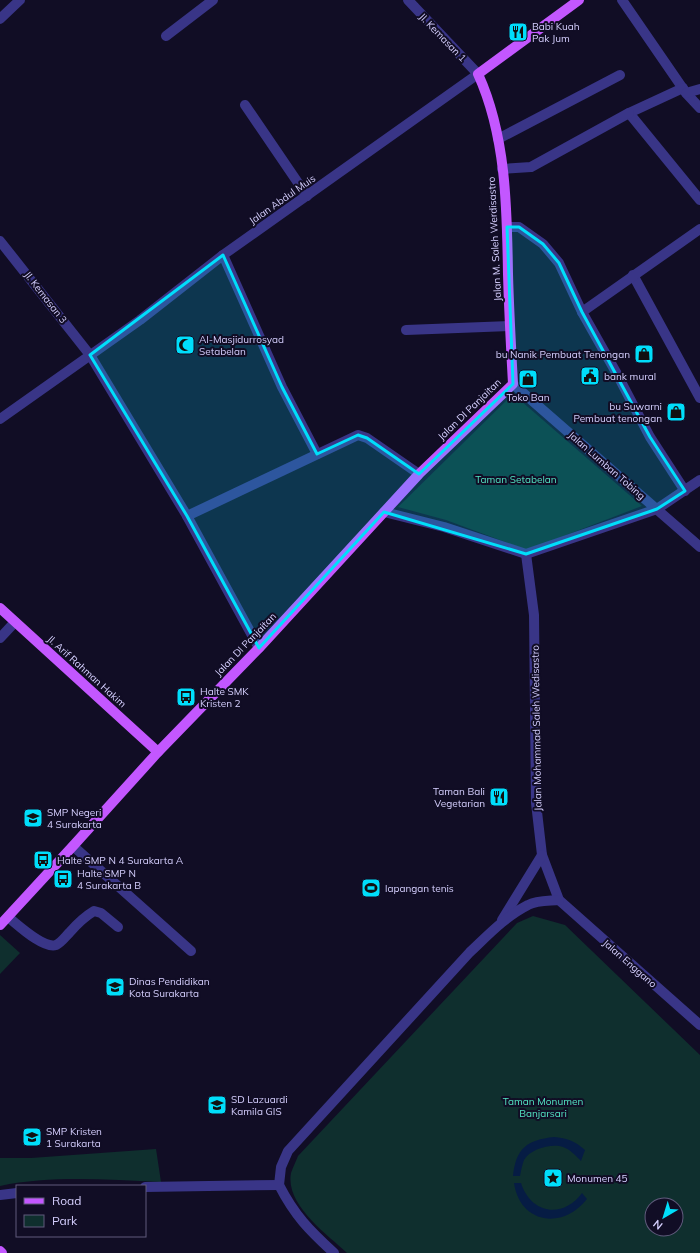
<svg xmlns="http://www.w3.org/2000/svg" width="700" height="1253" font-family="Mulish,sans-serif">
<style>
.green{fill:#0f2f2e;fill-rule:evenodd}
.water{fill:#061c44}
.lines{fill:none;stroke-linecap:round;stroke-linejoin:round}
.minor{stroke:#393587;stroke-width:10}
.major{stroke:#c357ff;stroke-width:10}
.marked{fill:#00defb;fill-opacity:0.2;stroke:#00defb;stroke-width:3;stroke-linejoin:round}
.labels{text-anchor:middle;stroke-width:4;stroke-linejoin:round;paint-order:stroke}
.poi-label{font-size:10px;fill:#d6d0ff;stroke:#110d25;text-anchor:start}
.street-label{font-size:10px;fill:#d6d0ff;stroke:#110d25}
.park-label{font-size:10px;fill:#54e7c5;stroke:#110d25}
</style>
<rect width="100%" height="100%" fill="#110d25"/>
<g class="green">
<path d="M513 394 642 506 527 550 446 520 398 507Z"/>
<path d="M533 916 565 925 700 1055V1253H347C327 1234 285 1205 291 1173 293 1167 296 1161 298 1156L517 923ZM652 1205H676V1229H652Z"/>
<path d="M0 935 20 953 0 974Z"/>
<path d="M156 1149 161 1182C108 1180 52 1175 0 1186V1158H31Z"/>
</g>
<g class="water">
<path d="M554 1137C567 1138 575 1141 585 1150L581 1161C575 1155 571 1150 563 1147 552 1143 530 1149 524 1160 522 1165 521 1171 520 1176H513C516 1148 527 1140 554 1137Z"/>
<path d="M514 1183H521C531 1214 563 1219 582 1193L587 1199C563 1230 520 1224 514 1183Z"/>
</g>
<g class="lines">
<g class="minor">
<path d="M622 0 686 93 700 108"/>
<path d="M0 19 20 0"/>
<path d="M166 36 213 0"/>
<path d="M683 88 629 113 700 200"/>
<path d="M686 93 700 89"/>
<path d="M245 105 307 196"/>
<path d="M498 139 620 75"/>
<path d="M502 169 531 167 629 113"/>
<path d="M507 227H519L543 244 559 263 582 312 617 374 650 437 685 491"/>
<path d="M0 241 90 355 187 516 259 648"/>
<path d="M223 255 282 387 317 454"/>
<path d="M633 275 700 398"/>
<path d="M582 312 700 229"/>
<path d="M406 330 510 326"/>
<path d="M513 384 700 547"/>
<path d="M0 419 140 320 223 255 478 74 408 0"/>
<path d="M384 512 444 527 526 554 657 509 700 480"/>
<path d="M187 516 358 435 367 438 419 474"/>
<path d="M526 554 534 615 536 803 542 855 559 900 700 1025"/>
<path d="M0 638 15 622"/>
<path d="M73 846 191 951"/>
<path d="M8 917C17 924 43 949 56 945 61 943 66 936 70 932 77 924 84 917 94 911L101 913 118 927"/>
<path d="M502 920 542 855"/>
<path d="M279 1185 281 1167 288 1151 470 952C488 935 506 916 528 905 537 900 549 901 559 900"/>
<path d="M279 1185C295 1216 309 1230 334 1253"/>
<path d="M145 1187 279 1185"/>
<path d="M0 1195 17 1193"/>
</g>
<g class="major">
<path d="M0 608 158 752"/>
<path d="M0 925 73 846 158 752 259 648 419 474 513 384C511 347 509 311 508 274 507 207 506 135 478 74L579 0"/>
<path d="M0 1251 2 1253"/>
</g>
</g>
<path class="marked" d="M507 227H519L543 244 559 263 582 312 650 437 685 491 657 509 526 554 384 512 259 648 187 516 90 355 223 255 282 387 317 454 358 435 367 438 419 474 513 384Z"/>
<defs>
<g id="restaurant-square" transform="scale(1)"><rect x="-9" y="-9" width="18" height="18" rx="4" fill="#00defb" stroke="#110d25"/><path d="M-5-6h1v4h1v-4h1v4h1v-4h1v5L-1.5 .5V6h-2V.5L-5-1ZM5-6V6H3V1.5H1.5Q1.5-4 5-6Z" fill="#111"/></g>
<g id="mosque-square" transform="scale(1)"><rect x="-9" y="-9" width="18" height="18" rx="4" fill="#00defb" stroke="#110d25"/><path d="M3.5-4.9A6 6 0 1 0 3.5 4.9A5 5 0 1 1 3.5-4.9Z" fill="#111"/></g>
<g id="shop-square" transform="scale(1)"><rect x="-9" y="-9" width="18" height="18" rx="4" fill="#00defb" stroke="#110d25"/><path d="M-5-2.5h2.3a2.7 3.5 0 0 1 5.4 0H5L5.5 6h-11ZM-1.5-2.5h3a1.5 2.3 0 0 0-3 0Z" fill="#111"/></g>
<g id="civic-square" transform="scale(1)"><rect x="-9" y="-9" width="18" height="18" rx="4" fill="#00defb" stroke="#110d25"/><path d="M-.6-6.5H3V-4.5H.6V-3L4-1V1h2V6H-6V1h2V-1L-.6-3ZM-1.2 2.5V6h2.4V2.5Z" fill="#111"/></g>
<g id="bus-square" transform="scale(1)"><rect x="-9" y="-9" width="18" height="18" rx="4" fill="#00defb" stroke="#110d25"/><path d="M-5-6H5V4H4V6H2V4H-2V6H-4V4H-5ZM-3.5-4V0h7V-4ZM-3.5 1.2v1.5H-2V1.2ZM2 1.2v1.5H3.5V1.2Z" fill="#111"/></g>
<g id="school-square" transform="scale(1)"><rect x="-9" y="-9" width="18" height="18" rx="4" fill="#00defb" stroke="#110d25"/><path d="M0-5L7-2L0 1L-7-2ZM-4 1L0 2.5L4 1V4Q0 6-4 4Z" fill="#111"/></g>
<g id="stadium-square" transform="scale(1)"><rect x="-9" y="-9" width="18" height="18" rx="4" fill="#00defb" stroke="#110d25"/><path d="M0-5a6.5 5 0 1 0 0 10a6.5 5 0 1 0 0-10ZM-3.5-1.8h7v3.6h-7Z" fill="#111"/></g>
<g id="sight-square" transform="scale(1)"><rect x="-9" y="-9" width="18" height="18" rx="4" fill="#00defb" stroke="#110d25"/><path d="M0-6L1.8-2.2L6-1.7L2.9 1.2L3.7 5.4L0 3.3L-3.7 5.4L-2.9 1.2L-6-1.7L-1.8-2.2Z" fill="#111"/></g>
</defs>
<g fill-rule="evenodd">
<use href="#restaurant-square" x="518" y="32"/>
<use href="#mosque-square" x="185" y="345"/>
<use href="#shop-square" x="644" y="354"/>
<use href="#civic-square" x="590" y="376"/>
<use href="#shop-square" x="528" y="379"/>
<use href="#shop-square" x="676" y="412"/>
<use href="#bus-square" x="186" y="697"/>
<use href="#restaurant-square" x="499" y="797"/>
<use href="#school-square" x="33" y="818"/>
<use href="#bus-square" x="43" y="860"/>
<use href="#bus-square" x="63" y="879"/>
<use href="#stadium-square" x="371" y="888"/>
<use href="#school-square" x="115" y="987"/>
<use href="#school-square" x="217" y="1105"/>
<use href="#school-square" x="32" y="1137"/>
<use href="#sight-square" x="553" y="1178"/>
</g>
<g class="labels">
<g class="poi-label">
<text x="532" y="30">Babi Kuah<tspan x="532" dy="12">Pak Jum</tspan></text>
<text x="199" y="343">Al-Masjidurrosyad<tspan x="199" dy="12">Setabelan</tspan></text>
<text x="630" y="358" text-anchor="end">bu Nanik Pembuat Tenongan</text>
<text x="604" y="380">bank mural</text>
<text x="528" y="401" text-anchor="middle">Toko Ban</text>
<text x="662" y="410" text-anchor="end">bu Suwarni<tspan x="662" dy="12">Pembuat tenongan</tspan></text>
<text x="200" y="695">Halte SMK<tspan x="200" dy="12">Kristen 2</tspan></text>
<text x="485" y="795" text-anchor="end">Taman Bali<tspan x="485" dy="12">Vegetarian</tspan></text>
<text x="47" y="816">SMP Negeri<tspan x="47" dy="12">4 Surakarta</tspan></text>
<text x="57" y="864">Halte SMP N 4 Surakarta A</text>
<text x="77" y="877">Halte SMP N<tspan x="77" dy="12">4 Surakarta B</tspan></text>
<text x="385" y="892">lapangan tenis</text>
<text x="129" y="985">Dinas Pendidikan<tspan x="129" dy="12">Kota Surakarta</tspan></text>
<text x="231" y="1103">SD Lazuardi<tspan x="231" dy="12">Kamila GIS</tspan></text>
<text x="46" y="1135">SMP Kristen<tspan x="46" dy="12">1 Surakarta</tspan></text>
<text x="567" y="1182">Monumen 45</text>
</g>
<g class="street-label">
<text transform="translate(443 37) rotate(46)" y="4">Jl. Kemasan 1</text>
<text transform="translate(282 199) rotate(-35)" y="4">Jalan Abdul Muis</text>
<text transform="translate(494 239) rotate(-93)" y="4">Jalan M. Saleh Werdisastro</text>
<text transform="translate(46 297) rotate(52)" y="4">Jl. Kemasan 3</text>
<text transform="translate(469 409) rotate(-44)" y="4">Jalan DI Panjaitan</text>
<text transform="translate(607 465) rotate(41)" y="4">Jalan Lumban Tobing</text>
<text transform="translate(245 644) rotate(-46)" y="4">Jalan DI Panjaitan</text>
<text transform="translate(87 671) rotate(42)" y="4">Jl. Arif Rahman Hakim</text>
<text transform="translate(536 728) rotate(-91)" y="4">Jalan Mohammad Saleh Wedisastro</text>
<text transform="translate(630 963) rotate(41)" y="4">Jalan Enggano</text>
</g>
<g class="park-label">
<text x="516" y="483">Taman Setabelan</text>
<text x="543" y="1105">Taman Monumen<tspan x="543" dy="12">Banjarsari</tspan></text>
</g>
</g>
<rect x="16" y="1185" width="130" height="52" fill="#110d25" stroke="#605b7c"/>
<rect x="24" y="1198" width="20" height="6" fill="#c357ff" stroke="#605b7c"/>
<text x="52" y="1205" font-size="12" fill="#d6d0ff">Road</text>
<rect x="24" y="1215" width="20" height="12" fill="#0f2f2e" stroke="#605b7c"/>
<text x="52" y="1225" font-size="12" fill="#d6d0ff">Park</text>
<g transform="translate(664 1217) rotate(218)"><circle r="19" fill="#110d25" stroke="#605b7c"/>
<path d="M0-3L7 15L0 10L-7 15Z" fill="#00defb"/>
<text y="-6" font-size="11" font-weight="bold" text-anchor="middle" fill="#d6d0ff">N</text>
</g>
</svg>
